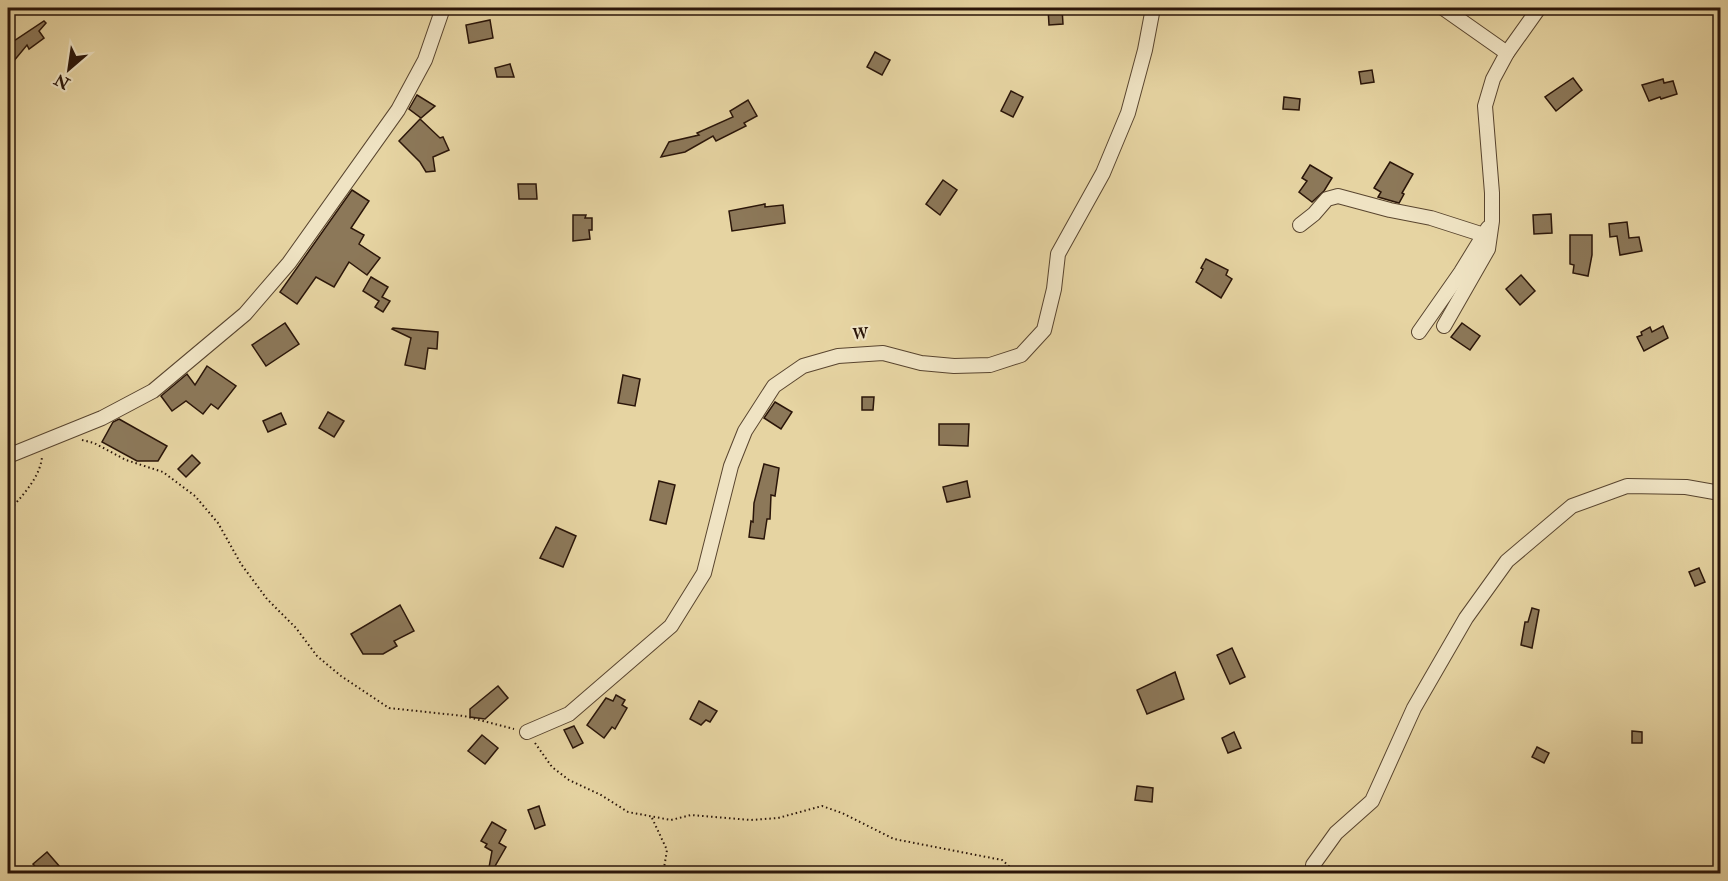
<svg xmlns="http://www.w3.org/2000/svg" width="1728" height="881" font-family="'IM FELL Double Pica',serif">
<style>
.building{fill:#8c7859;stroke:#2a1509;stroke-width:1.5}
.lines{fill:none;stroke-linecap:round;stroke-linejoin:round}
.minor-casing{stroke:#59452f;stroke-width:16}
.path{stroke:#2a1509;stroke-width:2;stroke-dasharray:1.5 3;stroke-linecap:butt}
.minor{stroke:#efe3c3;stroke-width:14}
.labels{text-anchor:middle;stroke-width:4.5;stroke-linejoin:round;paint-order:stroke}
.street-label{font-size:26px;fill:#2a1509;stroke:#efe3c3}
</style>
<rect width="100%" height="100%" fill="#e6d4a2"/>
<filter id="stains"><feTurbulence type="fractalNoise" baseFrequency=".00333" numOctaves="4"/><feColorMatrix values="0 0 0 0 .2 0 0 0 0 .09 0 0 0 0 .02 0 0 0 .5 -.17"/></filter>
<radialGradient id="worn" r=".72"><stop offset=".6" stop-color="#630" stop-opacity="0"/><stop offset="1" stop-color="#630" stop-opacity=".3"/></radialGradient>
<g class="building">
<path d="M1048 8H1062L1063 24 1049 25Z"/>
<path d="M490 20 493 38 469 43 466 25Z"/>
<path d="M44 21 46 23 39 31 44 38 29 49 27 45 8 68V45Z"/>
<path d="M875 52 890 60 882 75 867 67Z"/>
<path d="M510 64 514 77H497L495 68Z"/>
<path d="M1372 70 1374 82 1361 84 1359 72Z"/>
<path d="M1573 78 1582 90 1556 111 1545 97Z"/>
<path d="M1663 79 1664 83 1673 81 1677 94 1661 99 1660 97 1649 101 1642 85Z"/>
<path d="M1011 91 1023 97 1013 117 1001 111Z"/>
<path d="M417 95 435 106 421 118 409 109Z"/>
<path d="M1284 97 1300 99 1299 110 1283 109Z"/>
<path d="M748 100 757 116 744 123 746 126 716 141 713 136 685 152 661 157 669 142 699 135 697 133 733 117 730 111Z"/>
<path d="M420 119 440 138 443 137 449 150 433 157 435 171 426 172 420 162 399 141Z"/>
<path d="M1390 162 1413 174 1402 193 1404 194 1399 203 1378 197 1381 192 1374 188Z"/>
<path d="M1310 165 1332 178 1324 191 1312 202 1299 192 1307 181 1302 178Z"/>
<path d="M943 180 957 190 940 215 926 204Z"/>
<path d="M518 184H536L537 199H519Z"/>
<path d="M352 190 369 201 351 228 364 235 359 244 380 258 367 275 349 262 334 287 316 277 297 304 280 292Z"/>
<path d="M765 204V207L783 205 785 223 732 231 729 211Z"/>
<path d="M1551 214 1552 233 1534 234 1533 215Z"/>
<path d="M573 215H586L585 218H592V230H589L590 239 573 241Z"/>
<path d="M1627 222 1629 238 1639 237 1642 251 1620 255 1617 236 1610 237 1609 224Z"/>
<path d="M1570 235H1592V255L1588 276 1573 273 1574 265 1570 264Z"/>
<path d="M1206 259 1228 270 1226 275 1232 279 1221 298 1196 282 1203 269 1201 268Z"/>
<path d="M1521 275 1535 291 1520 305 1506 289Z"/>
<path d="M371 277 388 287 382 297 390 301 383 312 375 307 379 301 363 291Z"/>
<path d="M285 323 299 344 266 366 252 345Z"/>
<path d="M1462 323 1480 336 1470 350 1451 337Z"/>
<path d="M1663 326 1668 338 1644 351 1637 337 1642 335 1641 332 1650 327 1652 332Z"/>
<path d="M393 328 438 332 437 349 428 348 425 369 405 365 411 338 392 329Z"/>
<path d="M207 366 236 386 218 409 211 404 203 414 186 401 172 411 161 396 187 374 195 385Z"/>
<path d="M623 375 640 379 635 406 618 403Z"/>
<path d="M862 397H874L873 410H862Z"/>
<path d="M775 402 792 412 781 429 764 418Z"/>
<path d="M328 412 344 421 334 437 319 428Z"/>
<path d="M281 413 286 424 268 432 263 421Z"/>
<path d="M119 419 167 446 158 461H137L102 442 113 422Z"/>
<path d="M939 424H969L968 446 939 445Z"/>
<path d="M192 455 200 463 186 477 178 469Z"/>
<path d="M764 464 779 468 775 496 771 495 770 519H767L764 539 749 537 751 521 753 522 754 503Z"/>
<path d="M659 481 675 485 666 524 650 520Z"/>
<path d="M967 481 970 497 947 502 943 487Z"/>
<path d="M556 527 576 536 563 567 540 558Z"/>
<path d="M1699 568 1705 582 1695 586 1689 572Z"/>
<path d="M400 605 414 631 394 641 397 646 383 654H363L351 634Z"/>
<path d="M1532 608 1539 610 1532 648 1521 645 1525 622H1528Z"/>
<path d="M1232 648 1245 677 1230 684 1217 655Z"/>
<path d="M1175 672 1184 699 1147 714 1137 690Z"/>
<path d="M498 686 508 698 485 719 470 717V709Z"/>
<path d="M616 695 625 700 622 705 627 708 615 729 612 727 604 738 587 725 606 698 613 701Z"/>
<path d="M699 701 717 711 710 722 706 720 701 725 690 719Z"/>
<path d="M574 726 583 743 573 748 564 730Z"/>
<path d="M1632 731 1642 732V743H1632Z"/>
<path d="M1234 732 1241 748 1228 753 1222 738Z"/>
<path d="M482 735 498 748 485 764 468 751Z"/>
<path d="M1537 747 1549 753 1544 763 1532 757Z"/>
<path d="M1137 786 1153 788 1152 802 1135 800Z"/>
<path d="M539 806 545 825 535 829 528 810Z"/>
<path d="M492 822 506 830 499 843 506 847 491 873H488L492 851 485 847 487 844 481 841Z"/>
<path d="M47 852 60 867 52 873H41L33 864Z"/>
</g>
<g class="lines">
<g class="minor-casing">
<g id="minor">
<path d="M1443 8 1507 53"/>
<path d="M1300 225 1314 214 1327 199 1338 196 1390 210 1431 218 1484 235"/>
<path d="M1444 326 1488 249 1492 221V193L1485 106 1493 79 1507 53 1539 8"/>
<path d="M1419 332 1461 272 1488 228"/>
<path d="M8 456 102 418 153 391 245 314 289 263 398 110 425 60 443 8"/>
<path d="M527 732 569 714 671 626 704 573 731 466 745 431 774 386 803 366 838 356 883 353 921 363 954 366 990 365 1021 355 1044 330 1054 289 1058 254 1103 173 1128 113 1145 50 1153 8"/>
<path d="M1313 865 1336 833 1372 801 1414 708 1466 618 1507 561 1572 506 1627 486 1686 487 1720 493"/>
</g>
</g>
<g class="path">
<path d="M82 440 94 443 126 460 163 472 195 496 218 523 241 564 267 599 296 628 317 656 341 676 389 708 464 716 514 729"/>
<path d="M8 512C21 497 40 478 42 457"/>
<path d="M535 743 552 767 569 780 601 795 628 812 671 820 691 815 751 820 778 818 822 806 842 813 894 839 1002 860 1018 874"/>
<path d="M652 818 667 850 663 874"/>
</g>
<use href="#minor" class="minor"/>
</g>
<g class="labels">
<g class="street-label">
<text transform="translate(860 330) rotate(-4)" y="9">w</text>
</g>
</g>
<rect width="1728" height="881" fill="none" stroke="#e6d4a2" stroke-width="30"/>
<rect x="9" y="9" width="1710" height="863" fill="none" stroke="#2a1509" stroke-width="3"/>
<rect x="15" y="15" width="1698" height="851" fill="none" stroke="#2a1509" stroke-width="1.5"/>
<g transform="translate(69 69) rotate(209)" stroke="#efe3c3" stroke-width="4.5" paint-order="stroke">
<path d="M0-4.5L10 22L0 15L-10 22Z" fill="#2a1509"/>
<text y="-9" font-size="16" font-weight="bold" text-anchor="middle" fill="#2a1509">N</text>
</g>
<rect width="100%" height="100%" filter="url(#stains)"/>
<rect width="100%" height="100%" fill="url(#worn)"/>
</svg>
